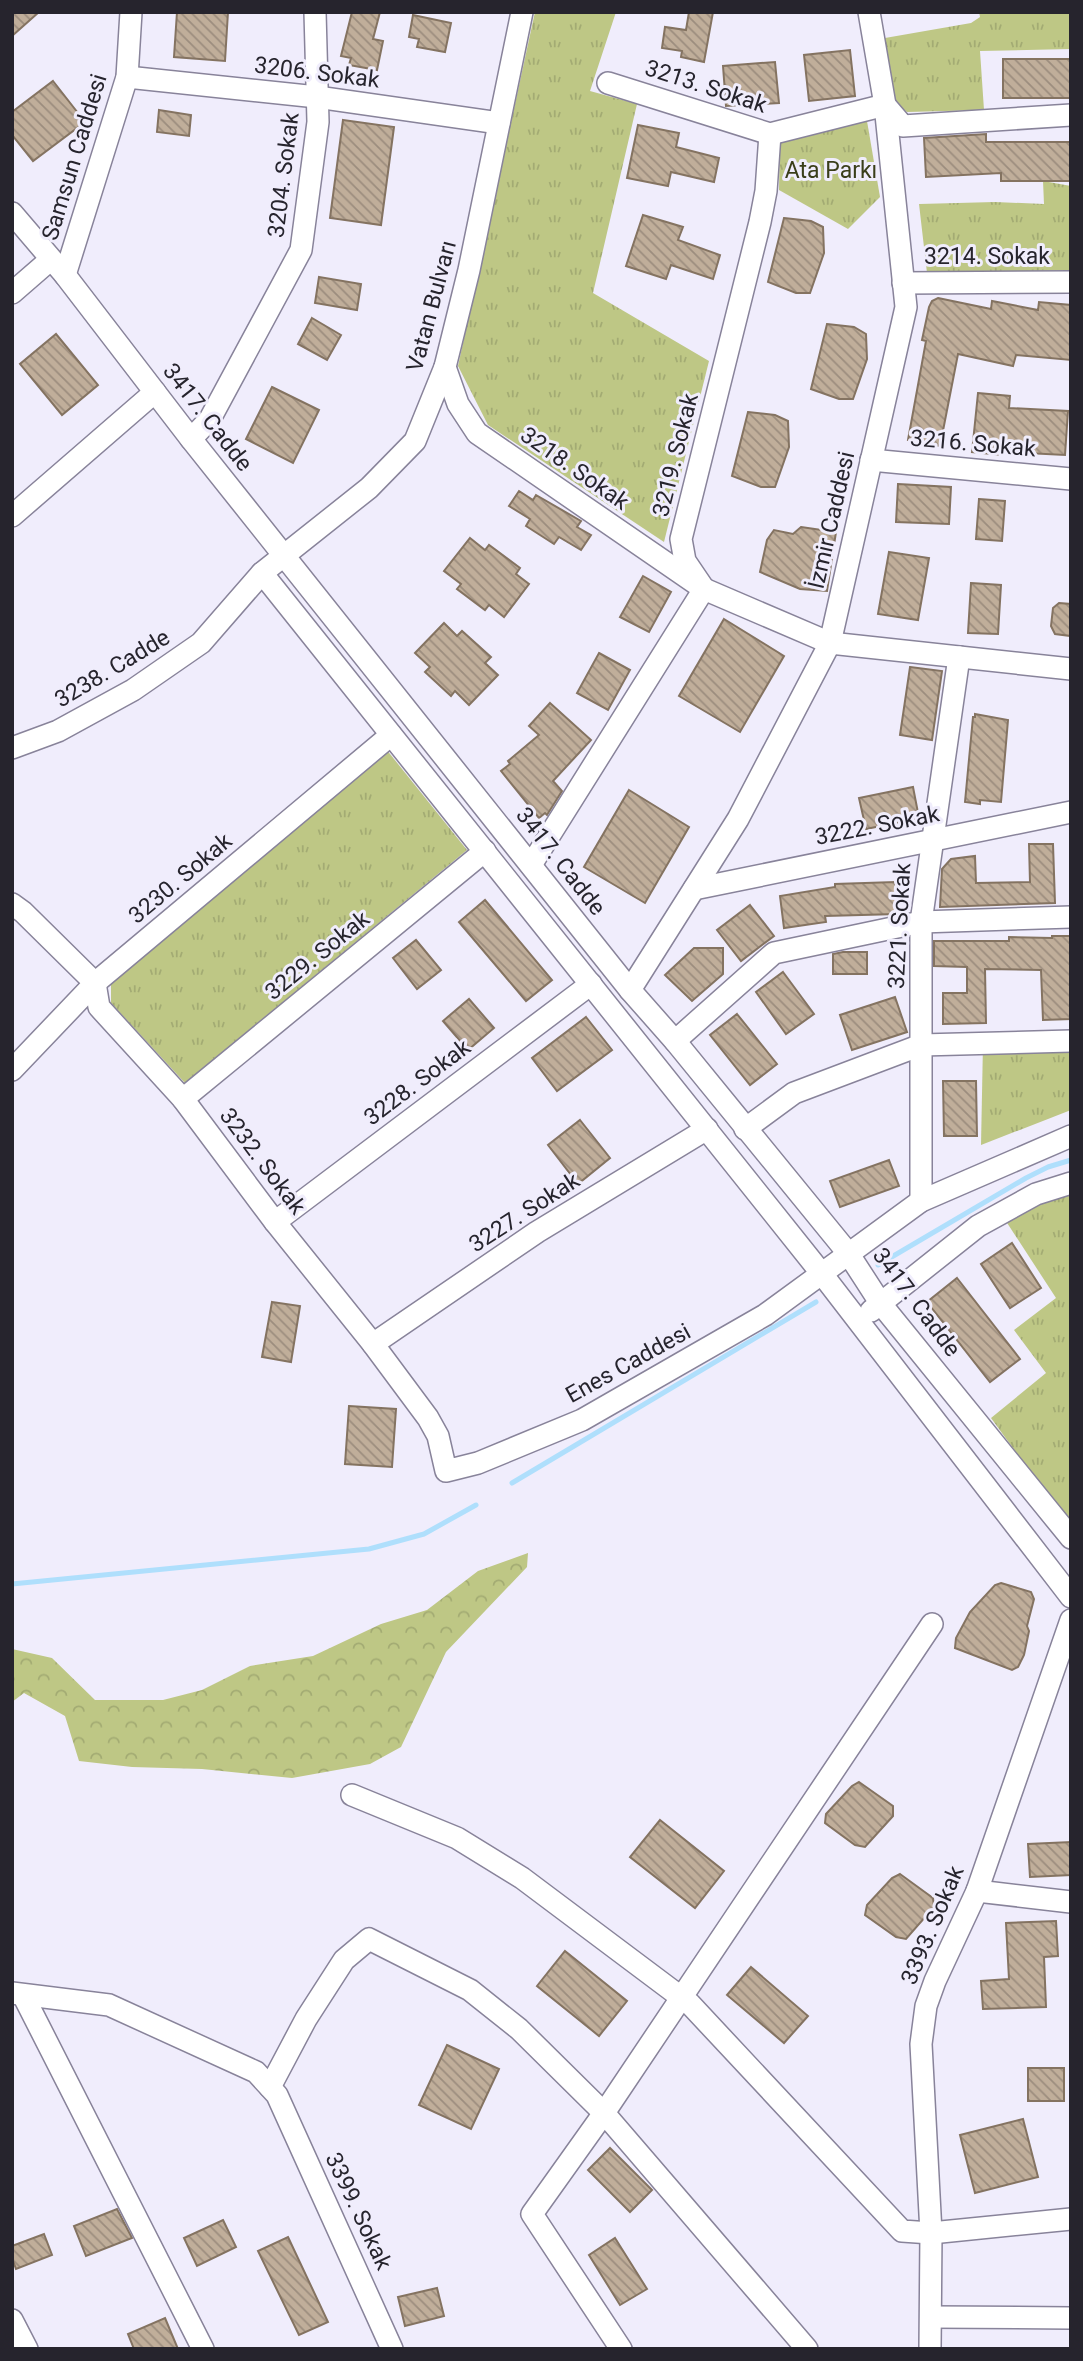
<svg xmlns="http://www.w3.org/2000/svg" width="1083" height="2361" font-family="Roboto,sans-serif">
<style>
.grass{fill:url(#grass-tufts)}
.forest{fill:url(#forest-crowns)}
.lines{fill:none;stroke-linecap:round;stroke-linejoin:round}
.stream{stroke:#afdffc;stroke-width:5}
.building{fill:url(#building-back-hatch);stroke:#847361;stroke-width:2}
.minor-casing{stroke:#88839a;stroke-width:24}
.minor{stroke:#fff;stroke-width:21}
.labels{text-anchor:middle;stroke-width:6;stroke-linejoin:round;paint-order:stroke}
.street-label{font-size:23px;fill:#26242d;stroke:#f0edfc}
.park-label{font-size:23px;fill:#3a3e1a;stroke:#f0edfc}
</style>
<defs>
<pattern id="grass-tufts" width="24" height="20" patternUnits="userSpaceOnUse" patternTransform="scale(1.75)"><rect width="24" height="20" fill="#bec785"/><path d="M3 7l-1-3M5 7V3M7 7l1-3M15 17l-1-3M17 17v-4M19 17l1-3" fill="none" stroke="#a3ab73"/></pattern>
<pattern id="forest-crowns" width="20" height="18" patternUnits="userSpaceOnUse" patternTransform="scale(1.75)"><rect width="20" height="18" fill="#bec785"/><path d="M2 6a3 3 0 1 1 6 0M12 15a3 3 0 1 1 6 0" fill="none" stroke="#a3ab73"/></pattern>
<pattern id="building-back-hatch" width="6" height="6" patternUnits="userSpaceOnUse" patternTransform="scale(1.75)"><rect width="6" height="6" fill="#c0ae9a"/><path d="M-1 5l2 2M0 0l6 6M5-1l2 2" fill="none" stroke="#9c8d7e"/></pattern>
</defs>
<rect width="100%" height="100%" fill="#f0edfc"/>
<g class="grass">
<path d="M535 12H616L590 91 637 104 593 293 709 361 664 542 488 425 458 366Z"/>
<path d="M979 12H1071V49L980 51 984 110 907 112 892 100 885 38 971 23 980 17Z"/>
<path d="M867 121 880 197 848 229 779 190 780 137 830 126Z"/>
<path d="M1043 181 1071 186V270L927 273 919 204 995 202 1044 204Z"/>
<path d="M386 749 467 850 185 1083 111 1003V982Z"/>
<path d="M983 1043 1071 1046V1110L981 1145Z"/>
<path d="M1071 1189V1524L1070 1526 991 1418 1046 1373 1014 1330 1056 1298 1000 1212Z"/>
</g>
<path class="forest" d="M528 1553 527 1567 446 1652 401 1747 370 1764 292 1778 202 1769 132 1767 79 1761 65 1716 24 1693 12 1702V1649L52 1658 95 1700H163L202 1690 250 1666 313 1656 381 1624 427 1610 478 1571Z"/>
<g class="lines">
<g class="stream">
<path d="M878 1265 1026 1178 1048 1167 1071 1160"/>
<path d="M512 1483 816 1302"/>
<path d="M12 1584 369 1549 424 1534 476 1505"/>
</g>
</g>
<g class="building">
<path d="M12 12H39L12 36Z"/>
<path d="M177 12H228L225 61 174 57Z"/>
<path d="M352 12H380L373 39 383 41 377 70 349 65 351 58 341 56Z"/>
<path d="M689 12H713L704 62 681 57 682 51 662 48 665 27 686 30Z"/>
<path d="M413 15 451 23 445 52 417 47 419 39 409 37Z"/>
<path d="M850 50 855 96 809 101 804 55Z"/>
<rect x="1003" y="59" width="68" height="39"/>
<path d="M775 62 779 103 726 106 723 66Z"/>
<path d="M53 81 85 122 33 161 12 135V112Z"/>
<path d="M159 110 191 115 189 136 157 132Z"/>
<path d="M343 120 394 127 381 225 330 218Z"/>
<path d="M638 125 679 133 676 147 719 158 714 182 671 172 668 186 627 178Z"/>
<path d="M986 134V142H1070V181H1001V173L926 177 924 138Z"/>
<path d="M643 215 683 227 678 240 720 255 713 279 671 265 666 279 626 266Z"/>
<path d="M784 218 811 221 823 227 824 253 810 293H796L768 282Z"/>
<path d="M319 277 361 284 357 310 315 303Z"/>
<path d="M938 298 991 309 992 301 1038 310 1039 302 1071 305V360L1016 355 1013 366 958 354 940 446 908 440 926 341 922 340 929 307 932 301Z"/>
<path d="M312 318 341 335 327 360 298 344Z"/>
<path d="M827 324 854 327 866 334 867 359 853 399H839L811 389Z"/>
<path d="M56 334 98 385 62 415 20 364Z"/>
<path d="M272 387 319 410 293 463 246 439Z"/>
<path d="M978 393 1010 396 1009 408 1068 411 1065 455 1004 452 1003 455 972 452Z"/>
<path d="M748 412 775 415 788 421 789 447 775 487H761L732 476Z"/>
<path d="M898 484 951 487 949 524 896 522Z"/>
<path d="M519 491 533 500 536 495 581 521 577 527 591 535 581 550 559 537 554 544 526 526 530 519 509 506Z"/>
<path d="M979 499 1005 501 1002 541 976 539Z"/>
<path d="M801 527 836 532 827 591 800 589 760 572 767 540 774 530 793 534Z"/>
<path d="M470 538 485 550 489 545 520 568 516 574 529 584 504 617 489 605 485 610 457 589 461 584 444 571Z"/>
<path d="M889 552 929 558 918 620 878 614Z"/>
<path d="M643 576 671 592 649 632 620 617Z"/>
<path d="M971 583 1001 585 998 634 968 633Z"/>
<path d="M1059 603 1071 604V636L1055 634 1051 626 1053 608Z"/>
<path d="M724 619 784 656 740 732 679 696Z"/>
<path d="M444 623 457 636 462 631 491 657 485 663 498 675 469 705 455 691 451 696 425 672 430 667 415 653Z"/>
<path d="M599 653 630 670 608 710 577 693Z"/>
<path d="M910 667 942 671 932 740 900 735Z"/>
<path d="M550 703 591 740 553 781 562 791 547 815 545 813 539 818 501 771 510 764 508 761 539 735 529 726Z"/>
<path d="M975 714 1008 720 1001 802 980 800V804L965 802 973 717H975Z"/>
<path d="M913 787 919 818 866 829 859 798Z"/>
<path d="M629 790 689 827 645 903 584 867Z"/>
<path d="M1029 844H1053L1055 903 940 907 942 869 951 859 975 856 976 883 1030 882Z"/>
<path d="M895 882 897 914 825 916 826 922 784 928 780 896 835 887V884Z"/>
<path d="M485 900 552 980 526 1001 459 922Z"/>
<path d="M750 905 774 936 741 961 717 930Z"/>
<path d="M1052 936H1071V1019L1043 1020 1041 970 985 969 986 1023 943 1024V993H967V967L934 966V941H1009V937L1052 938Z"/>
<path d="M416 940 441 970 417 989 393 958Z"/>
<path d="M694 948H723V974L692 1001 665 975Z"/>
<path d="M843 952H867V974H833V954Z"/>
<path d="M783 972 814 1014 786 1034 756 992Z"/>
<path d="M895 997 907 1032 852 1050 840 1015Z"/>
<path d="M469 999 494 1028 468 1050 443 1021Z"/>
<path d="M737 1014 777 1064 750 1085 710 1035Z"/>
<path d="M586 1017 612 1050 557 1091 532 1058Z"/>
<path d="M943 1081H976L977 1136H944Z"/>
<path d="M580 1120 610 1158 578 1184 548 1145Z"/>
<path d="M889 1160 899 1186 840 1207 830 1181Z"/>
<path d="M1012 1243 1041 1288 1010 1308 981 1264Z"/>
<path d="M957 1278 1020 1359 990 1382 927 1302Z"/>
<path d="M272 1302 300 1306 291 1362 262 1357Z"/>
<path d="M349 1406 396 1409 392 1467 345 1464Z"/>
<path d="M1001 1583 1031 1592 1034 1599 1027 1626 1029 1631 1024 1655 1018 1667 1012 1670 955 1648 956 1638 970 1612 995 1585Z"/>
<path d="M859 1782 893 1806V1816L865 1847 855 1845 825 1823 826 1814 852 1786Z"/>
<path d="M660 1820 724 1871 695 1908 630 1857Z"/>
<path d="M1071 1842V1875L1030 1877 1028 1844Z"/>
<path d="M900 1874 933 1898 934 1907 906 1939 896 1937 865 1915 867 1905 892 1878Z"/>
<path d="M1056 1921 1058 1956 1044 1957 1046 2007 983 2009 981 1981 1009 1979 1006 1923Z"/>
<path d="M565 1951 627 2001 599 2036 537 1986Z"/>
<path d="M751 1967 808 2016 784 2043 727 1995Z"/>
<path d="M447 2045 499 2069 471 2129 419 2105Z"/>
<rect x="1028" y="2068" width="36" height="33"/>
<path d="M1023 2119 1038 2177 975 2193 960 2135Z"/>
<path d="M610 2148 652 2190 630 2212 588 2170Z"/>
<path d="M117 2209 132 2238 86 2256 74 2226Z"/>
<path d="M223 2220 236 2247 197 2266 184 2238Z"/>
<path d="M44 2234 52 2255 16 2269 12 2258V2246Z"/>
<path d="M288 2237 328 2322 299 2335 258 2251Z"/>
<path d="M615 2238 647 2289 620 2305 589 2255Z"/>
<path d="M437 2288 444 2316 405 2326 398 2297Z"/>
<path d="M165 2318 178 2349H134L128 2334Z"/>
</g>
<g class="lines">
<g class="minor-casing">
<g id="minor">
<path d="M127 77 317 97 499 123"/>
<path d="M608 83 770 134 885 105 903 126 1071 115"/>
<path d="M12 213 65 275 191 439 630 990 675 1041 848 1253 881 1304 1071 1538"/>
<path d="M65 275 127 77 131 12"/>
<path d="M903 283 1071 282"/>
<path d="M12 293 50 260"/>
<path d="M445 367 458 404 477 433 704 589 830 643 1071 669"/>
<path d="M191 439 210 419 301 250 318 122 315 12"/>
<path d="M871 460 1071 479"/>
<path d="M12 516 155 392"/>
<path d="M262 573 822 1274 1071 1597"/>
<path d="M12 748 58 731 133 690 201 643 262 573 369 488 415 441 445 367 469 270 522 12"/>
<path d="M531 865 704 589 685 561 681 539 760 222 766 191 770 134"/>
<path d="M694 889 1071 812"/>
<path d="M12 904 23 912 95 983 99 1007 183 1099 275 1222 373 1344 428 1418 438 1436 446 1471 478 1463 582 1420 765 1315 921 1201 1071 1136"/>
<path d="M630 990 738 819 830 643 906 307 885 105 869 12"/>
<path d="M675 1041 774 953 921 922 1071 917"/>
<path d="M12 1070 95 983 391 735"/>
<path d="M183 1099 485 851"/>
<path d="M745 1129 794 1093 921 1045 1071 1041"/>
<path d="M921 1201V922L959 657"/>
<path d="M275 1222 591 984"/>
<path d="M871 1311 978 1226 1036 1194 1071 1183"/>
<path d="M373 1344 537 1232 707 1129"/>
<path d="M352 1795 457 1838 522 1878 690 2004 902 2231 931 2233 1071 2219"/>
<path d="M977 1891 1071 1902"/>
<path d="M12 1993 109 2005 256 2072 277 2095 392 2349"/>
<path d="M23 1995 203 2349"/>
<path d="M270 2087 306 2019 344 1960 369 1939 470 1990 519 2029 604 2113 807 2349"/>
<path d="M931 2317 1071 2318"/>
<path d="M12 2320 27 2349"/>
<path d="M621 2349 532 2214 604 2113 932 1624"/>
<path d="M930 2349 931 2233 921 2044 926 2006 935 1981 977 1891 1071 1620"/>
</g>
</g>
<use href="#minor" class="minor"/>
</g>
<g class="labels">
<g class="street-label">
<text transform="translate(317 72) rotate(7)" y="8">3206. Sokak</text>
<text transform="translate(706 86) rotate(18)" y="8">3213. Sokak</text>
<text transform="translate(74 157) rotate(-73)" y="8">Samsun Caddesi</text>
<text transform="translate(283 175) rotate(-83)" y="8">3204. Sokak</text>
<text x="987" y="264">3214. Sokak</text>
<text transform="translate(431 306) rotate(-75)" y="8">Vatan Bulvarı</text>
<text transform="translate(208 417) rotate(52)" y="8">3417. Cadde</text>
<text transform="translate(973 443) rotate(5)" y="8">3216. Sokak</text>
<text transform="translate(675 455) rotate(-76)" y="8">3219. Sokak</text>
<text transform="translate(575 468) rotate(35)" y="8">3218. Sokak</text>
<text transform="translate(831 520) rotate(-77)" y="8">İzmir Caddesi</text>
<text transform="translate(112 668) rotate(-31)" y="8">3238. Cadde</text>
<text transform="translate(877 825) rotate(-11)" y="8">3222. Sokak</text>
<text transform="translate(561 861) rotate(52)" y="8">3417. Cadde</text>
<text transform="translate(180 878) rotate(-40)" y="8">3230. Sokak</text>
<text transform="translate(899 926) rotate(-87)" y="8">3221. Sokak</text>
<text transform="translate(317 955) rotate(-39)" y="8">3229. Sokak</text>
<text transform="translate(417 1082) rotate(-37)" y="8">3228. Sokak</text>
<text transform="translate(263 1161) rotate(53)" y="8">3232. Sokak</text>
<text transform="translate(524 1212) rotate(-33)" y="8">3227. Sokak</text>
<text transform="translate(917 1302) rotate(53)" y="8">3417. Cadde</text>
<text transform="translate(628 1363) rotate(-29)" y="8">Enes Caddesi</text>
<text transform="translate(932 1925) rotate(-67)" y="8">3393. Sokak</text>
<text transform="translate(359 2211) rotate(65)" y="8">3399. Sokak</text>
</g>
<g class="park-label">
<text x="831" y="178">Ata Parkı</text>
</g>
</g>
<rect width="1083" height="2361" fill="none" stroke="#26242d" stroke-width="28"/>
</svg>
